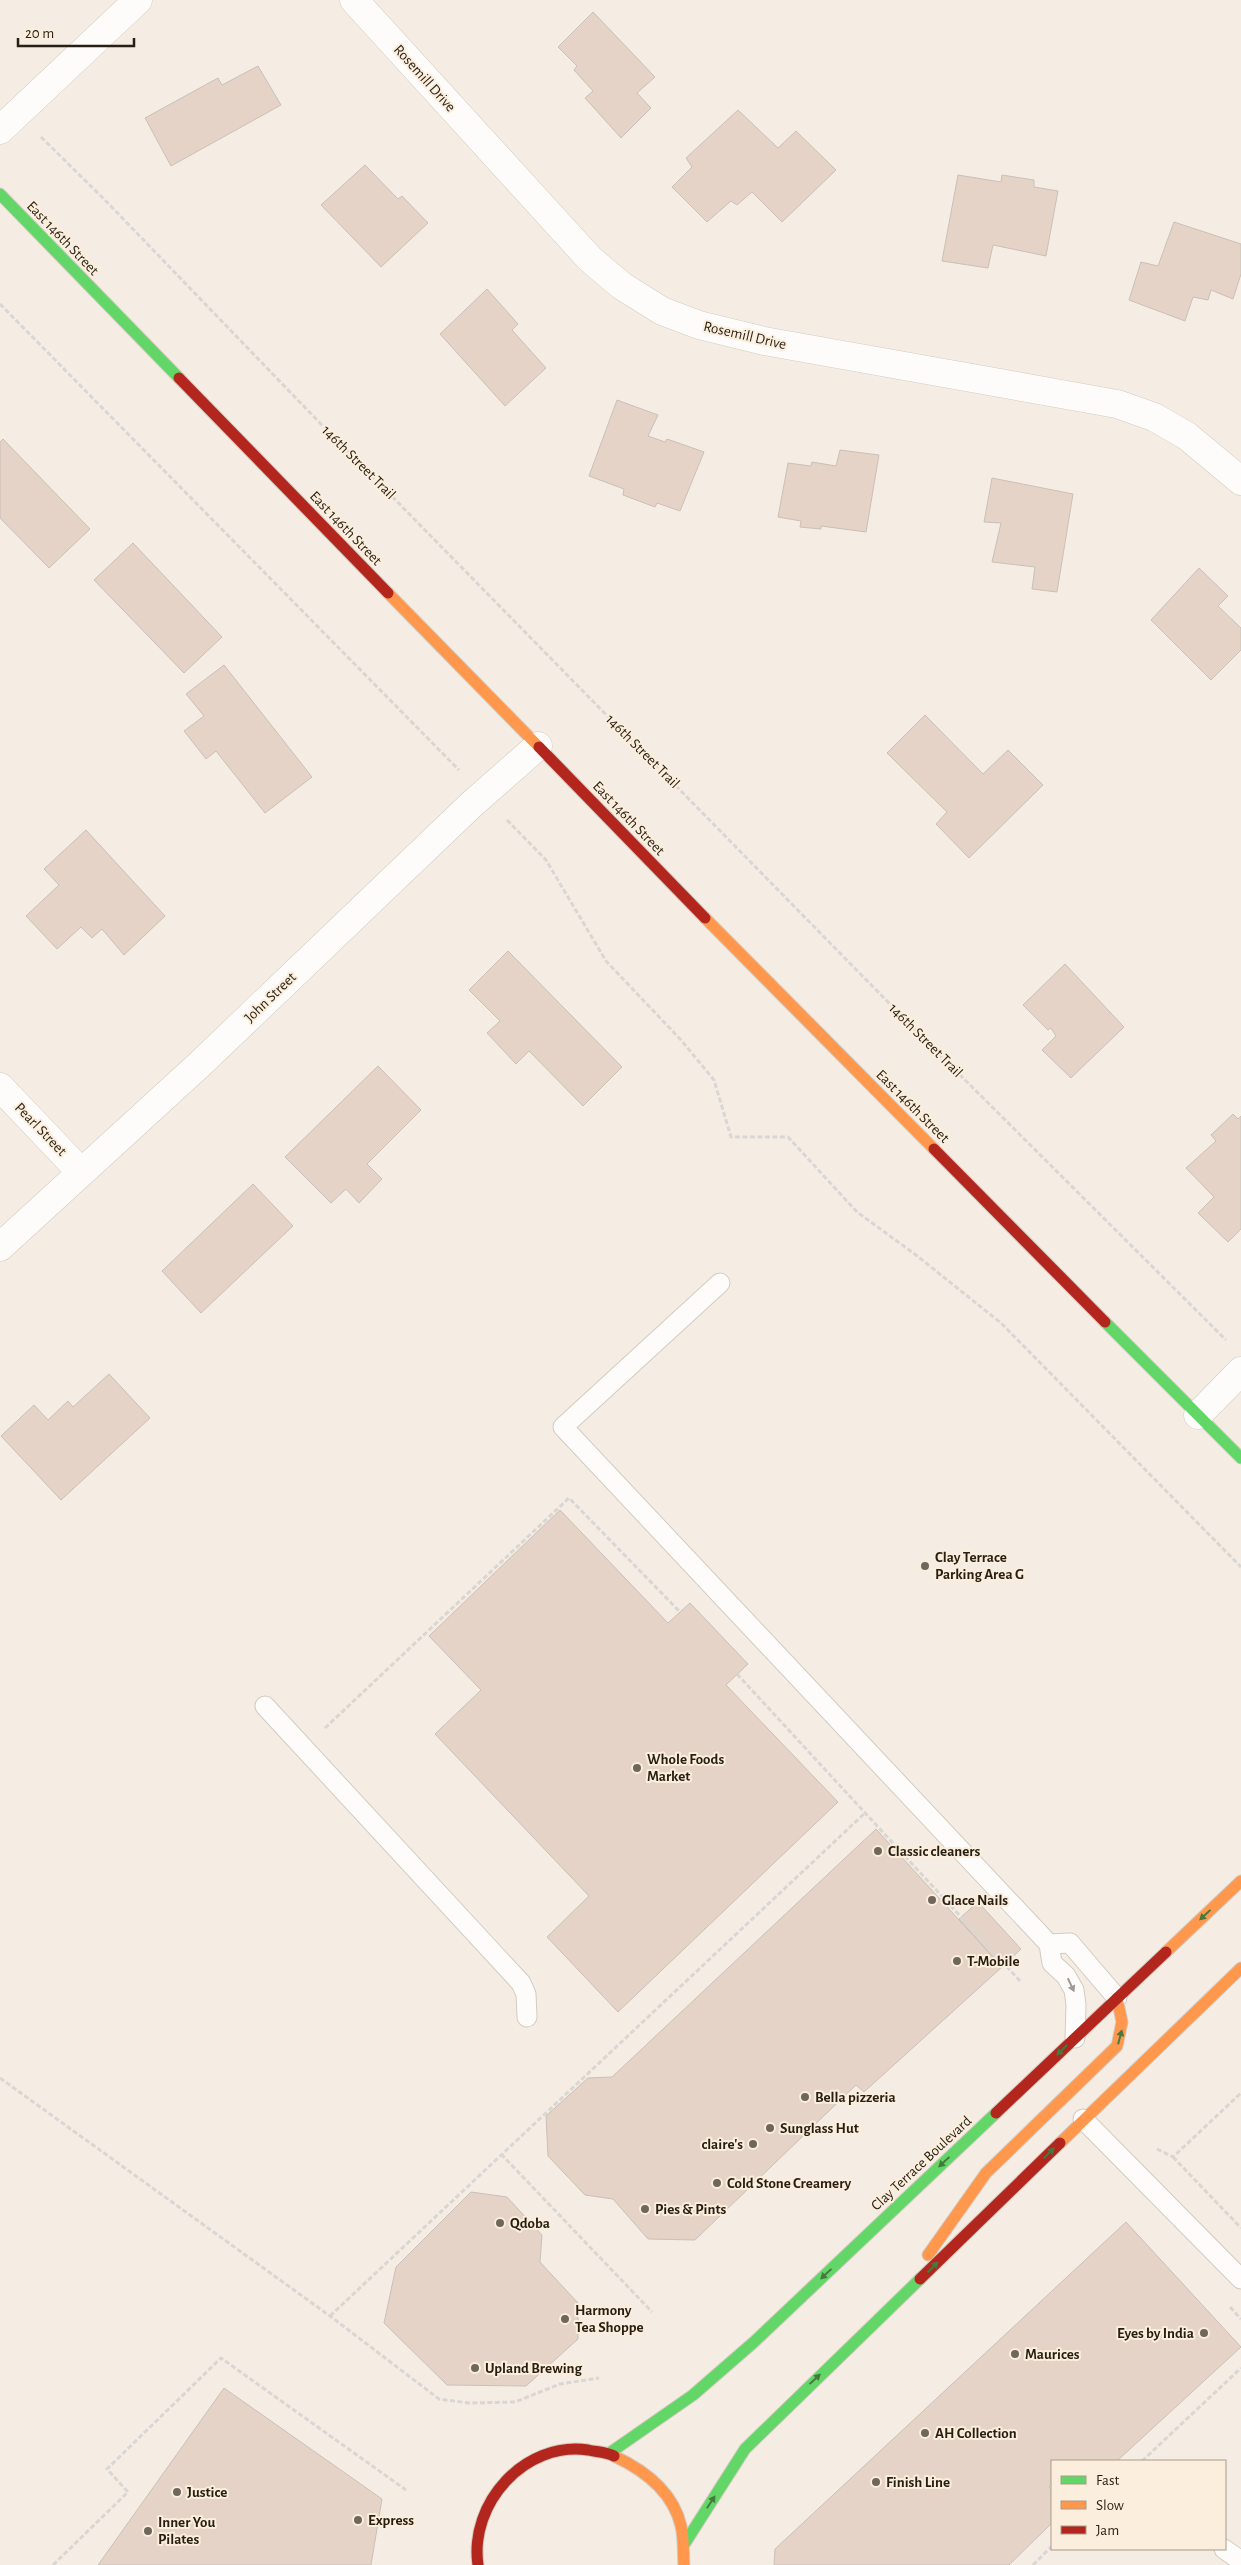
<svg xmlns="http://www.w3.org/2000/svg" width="1241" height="2565" font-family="'Alegreya Sans',sans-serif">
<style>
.building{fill:#e4d3c6;stroke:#cac0b8}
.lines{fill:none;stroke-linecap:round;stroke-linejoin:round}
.lane-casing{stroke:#d2cbc1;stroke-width:21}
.street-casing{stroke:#d2cbc1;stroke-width:29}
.fast-casing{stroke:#d2cbc1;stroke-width:13}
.slow-casing{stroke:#d2cbc1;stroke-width:13}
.jam-casing{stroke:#d2cbc1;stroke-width:13}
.path{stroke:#d9d6d3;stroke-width:3;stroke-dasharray:5 2.5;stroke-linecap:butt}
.lane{stroke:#fefcfb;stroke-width:19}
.street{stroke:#fefcfb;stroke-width:28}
.fast{stroke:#63d668;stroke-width:11}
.slow{stroke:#ff974d;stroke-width:11}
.jam{stroke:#b3261e;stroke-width:11}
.oneway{fill:#457a3e}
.oneway2{fill:#9d9993}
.poi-dot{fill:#6f675c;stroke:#fceedc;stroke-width:2}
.labels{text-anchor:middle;stroke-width:4;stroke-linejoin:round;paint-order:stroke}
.street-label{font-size:15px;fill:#271f14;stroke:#fceedc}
.poi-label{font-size:15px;font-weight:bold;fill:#271f14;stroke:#fceedc;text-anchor:start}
</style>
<rect width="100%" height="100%" fill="#f5ede3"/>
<g class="building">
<path d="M593 12 655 77 637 93 651 108 621 138 585 98 593 91 574 70 577 66 558 47Z"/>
<path d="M258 66 281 105 171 166 145 118 218 78 222 85Z"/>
<path d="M738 110 778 148 796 131 836 170 782 222 752 192 737 205 731 201 707 222 672 187 692 167 686 158Z"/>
<path d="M365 165 398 199 402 196 428 223 381 267 321 205Z"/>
<path d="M958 175 1001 182 1002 175 1034 180V187L1058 191 1046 256 993 245 988 268 942 261Z"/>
<path d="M1174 222 1241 244V274L1233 299 1211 290 1208 300 1193 297 1185 321 1129 300 1141 262 1158 266Z"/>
<path d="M487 289 518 324 512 330 546 368 505 406 440 334Z"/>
<path d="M617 400 658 415 648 436 665 442 667 439 704 452 680 511 657 503 655 507 623 495 624 489 589 476Z"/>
<path d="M3 439 90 529 49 568 0 518V442Z"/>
<path d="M840 450 879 455 866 532 821 526V529L800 527 801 521 778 517 788 463 811 466 812 462 836 466Z"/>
<path d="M992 478 1073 494 1057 592 1032 589 1035 567 992 562 1001 523 984 522Z"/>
<path d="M133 543 222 637 184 673 94 580Z"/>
<path d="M1199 568 1228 596 1218 606 1241 628V650L1211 680 1151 620Z"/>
<path d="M224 665 312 777 265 813 216 751 206 759 184 731 204 716 186 694Z"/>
<path d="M925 715 983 774 1008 750 1043 785 969 858 936 824 947 812 887 753Z"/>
<path d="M86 830 165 916 124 955 102 929 92 938 81 927 57 949 26 916 59 885 44 869Z"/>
<path d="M508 951 622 1067 583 1106 529 1051 516 1064 487 1033 500 1021 469 990Z"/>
<path d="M1065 964 1124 1027 1071 1078 1042 1050 1056 1036 1051 1028 1048 1030 1023 1005Z"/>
<path d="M378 1066 421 1110 367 1164 382 1179 359 1203 346 1189 331 1203 285 1157Z"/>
<path d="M1233 1114 1238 1119 1241 1116V1229L1228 1242 1198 1213 1214 1197 1186 1168 1216 1141 1211 1135Z"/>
<path d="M253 1184 293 1226 201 1313 162 1271Z"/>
<path d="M109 1374 150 1418 61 1500 1 1436 34 1405 48 1420 68 1401 73 1407Z"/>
<path d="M560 1510 668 1623 690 1603 748 1664 726 1685 838 1802 618 2012 547 1937 589 1896 435 1734 481 1690 429 1636Z"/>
<path d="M876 1829 1002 1967 864 2092 856 2085 695 2240 648 2239 613 2199 585 2195 548 2156 546 2116 588 2078 612 2077Z"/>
<path d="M978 1902 1021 1949 1002 1967 959 1919Z"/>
<path d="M471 2192 507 2197 542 2235 540 2262 578 2303V2339L526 2386 447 2385 384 2323 396 2267Z"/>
<path d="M1126 2222 1241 2347 1117 2461H1052V2484L1049 2487 1052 2490V2523L1009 2565H774L775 2549Z"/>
<path d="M224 2388 382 2499 371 2565H98Z"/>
</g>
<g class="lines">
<g class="lane-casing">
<g id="lane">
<path d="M720 1283 563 1427 1049 1944 1052 1963 1066 1976 1074 1990 1076 2005 1075 2038"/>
<path d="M265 1706 521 1983 526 1994 527 2017"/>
<path d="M1049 1944 1070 1943 1117 1998"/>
<path d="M1083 2119 1241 2279"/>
<path d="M1224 2549 1241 2561"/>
</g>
</g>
<g class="street-casing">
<g id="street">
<path d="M354 0 590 259 622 286 662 311 699 325 764 341 1117 404 1154 417 1187 436 1241 481"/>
<path d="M0 130 138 0"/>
<path d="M0 1087 81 1172"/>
<path d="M0 1247 200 1064 472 804 538 746"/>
<path d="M1198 1415 1241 1371"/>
</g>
</g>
<g class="fast-casing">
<g id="fast">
<path d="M0 194 179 378"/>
<path d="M1105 1322 1241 1458"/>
<path d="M611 2452 693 2395 754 2342 996 2113"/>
<path d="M685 2543 745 2449 920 2279"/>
</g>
</g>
<g class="slow-casing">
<g id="slow">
<path d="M388 593 539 747"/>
<path d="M705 918 934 1149"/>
<path d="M1166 1952 1241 1881"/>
<path d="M1060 2143 1241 1968"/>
<path d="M928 2255 986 2173 1117 2046 1122 2022 1117 1998"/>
<path d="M614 2456C644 2470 673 2491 681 2526 684 2538 683 2553 684 2565"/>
</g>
</g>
<g class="jam-casing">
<g id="jam">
<path d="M179 378 388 593"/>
<path d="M539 747 705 918"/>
<path d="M934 1149 1105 1322"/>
<path d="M996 2113 1166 1952"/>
<path d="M920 2279 1060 2143"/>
<path d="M478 2565C469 2503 525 2441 588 2450 597 2452 606 2452 614 2456"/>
</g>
</g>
<g class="path">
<path d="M41 137 103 198 319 422 936 1051 1226 1340"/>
<path d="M0 304 459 770"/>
<path d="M507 820 546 860 606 961 681 1040 714 1080 731 1137H788L857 1212 916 1255 1001 1323 1241 1567"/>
<path d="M737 1674 1021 1982"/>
<path d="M325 1728 569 1498 680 1612"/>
<path d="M0 2078 330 2316 439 2399 469 2403 515 2402 560 2384 599 2378"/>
<path d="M1157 2149 1173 2157 1241 2093"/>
<path d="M501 2154 652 2312"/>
<path d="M1173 2157 1241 2228"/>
<path d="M1230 2307 1241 2319"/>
<path d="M330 2316 865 1813"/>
<path d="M1142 2461 1241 2368"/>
<path d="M53 2565 128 2492 107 2469 221 2358 406 2490"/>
<path d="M1033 2565 1052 2546"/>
</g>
<use href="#lane" class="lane"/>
<use href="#street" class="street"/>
<use href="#fast" class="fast"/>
<use href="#slow" class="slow"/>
<use href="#jam" class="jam"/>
</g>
<defs><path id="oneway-solid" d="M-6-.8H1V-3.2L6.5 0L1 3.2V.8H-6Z" transform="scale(1.25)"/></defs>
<g class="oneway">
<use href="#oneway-solid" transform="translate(1205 1915) rotate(137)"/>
<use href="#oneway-solid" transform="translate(1120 2037) rotate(-75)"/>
<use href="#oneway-solid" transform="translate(1062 2050) rotate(136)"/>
<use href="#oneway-solid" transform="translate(1049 2153) rotate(-45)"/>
<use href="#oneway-solid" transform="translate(944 2162) rotate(137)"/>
<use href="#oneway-solid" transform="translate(933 2267) rotate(-45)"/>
<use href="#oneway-solid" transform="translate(826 2274) rotate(137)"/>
<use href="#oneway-solid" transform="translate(815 2379) rotate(-43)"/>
<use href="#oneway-solid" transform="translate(711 2502) rotate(-57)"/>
</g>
<use class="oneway2" href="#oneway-solid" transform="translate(1071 1985) rotate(65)"/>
<g class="poi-dot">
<circle cx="925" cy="1566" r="5"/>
<circle cx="637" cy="1768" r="5"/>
<circle cx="878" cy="1851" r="5"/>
<circle cx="932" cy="1900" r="5"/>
<circle cx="957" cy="1961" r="5"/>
<circle cx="805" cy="2097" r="5"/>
<circle cx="770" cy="2128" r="5"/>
<circle cx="753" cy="2144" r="5"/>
<circle cx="717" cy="2183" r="5"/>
<circle cx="645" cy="2209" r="5"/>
<circle cx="500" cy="2223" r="5"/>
<circle cx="565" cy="2319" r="5"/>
<circle cx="1204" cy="2333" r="5"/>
<circle cx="1015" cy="2354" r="5"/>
<circle cx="475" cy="2368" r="5"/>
<circle cx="925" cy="2433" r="5"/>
<circle cx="876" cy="2482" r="5"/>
<circle cx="177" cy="2492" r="5"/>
<circle cx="358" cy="2520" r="5"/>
<circle cx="148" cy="2531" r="5"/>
</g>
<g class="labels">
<g class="street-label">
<text transform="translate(425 78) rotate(48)" y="5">Rosemill Drive</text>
<text transform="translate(63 238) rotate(46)" y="5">East 146th Street</text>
<text transform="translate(745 335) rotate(13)" y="5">Rosemill Drive</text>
<text transform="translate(359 462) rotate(45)" y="5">146th Street Trail</text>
<text transform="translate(346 528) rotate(46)" y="5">East 146th Street</text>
<text transform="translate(643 751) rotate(45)" y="5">146th Street Trail</text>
<text transform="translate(629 818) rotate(46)" y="5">East 146th Street</text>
<text transform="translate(270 997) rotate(-44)" y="5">John Street</text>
<text transform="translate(926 1040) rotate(45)" y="5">146th Street Trail</text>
<text transform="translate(913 1106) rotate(45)" y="5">East 146th Street</text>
<text transform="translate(41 1129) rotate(46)" y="5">Pearl Street</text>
<text transform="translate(921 2163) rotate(-43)" y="5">Clay Terrace Boulevard</text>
</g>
<g class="poi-label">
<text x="935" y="1562">Clay Terrace<tspan x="935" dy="17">Parking Area G</tspan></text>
<text x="647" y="1764">Whole Foods<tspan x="647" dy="17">Market</tspan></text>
<text x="888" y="1856">Classic cleaners</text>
<text x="942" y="1905">Glace Nails</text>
<text x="967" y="1966">T-Mobile</text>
<text x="815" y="2102">Bella pizzeria</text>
<text x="780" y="2133">Sunglass Hut</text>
<text x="743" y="2149" text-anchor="end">claire's</text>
<text x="727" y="2188">Cold Stone Creamery</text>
<text x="655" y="2214">Pies &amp; Pints</text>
<text x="510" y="2228">Qdoba</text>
<text x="575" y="2315">Harmony<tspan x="575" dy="17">Tea Shoppe</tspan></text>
<text x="1194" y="2338" text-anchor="end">Eyes by India</text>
<text x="1025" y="2359">Maurices</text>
<text x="485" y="2373">Upland Brewing</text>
<text x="935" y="2438">AH Collection</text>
<text x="886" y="2487">Finish Line</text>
<text x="187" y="2497">Justice</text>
<text x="368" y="2525">Express</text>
<text x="158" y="2527">Inner You<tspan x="158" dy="17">Pilates</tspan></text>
</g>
</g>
<rect x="1051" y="2460" width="175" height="90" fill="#fceedc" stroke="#a79b8c"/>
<rect x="1061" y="2476" width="25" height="8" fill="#63d668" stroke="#a79b8c"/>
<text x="1096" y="2485" font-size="15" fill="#271f14">Fast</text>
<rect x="1061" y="2501" width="25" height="8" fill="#ff974d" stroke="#a79b8c"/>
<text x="1096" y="2510" font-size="15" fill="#271f14">Slow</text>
<rect x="1061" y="2526" width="25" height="8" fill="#b3261e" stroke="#a79b8c"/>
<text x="1096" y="2535" font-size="15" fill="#271f14">Jam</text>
<path d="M18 38v8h116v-8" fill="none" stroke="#271f14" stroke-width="2.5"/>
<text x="25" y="38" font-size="15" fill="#271f14" stroke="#fceedc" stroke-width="4" paint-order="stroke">20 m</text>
</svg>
